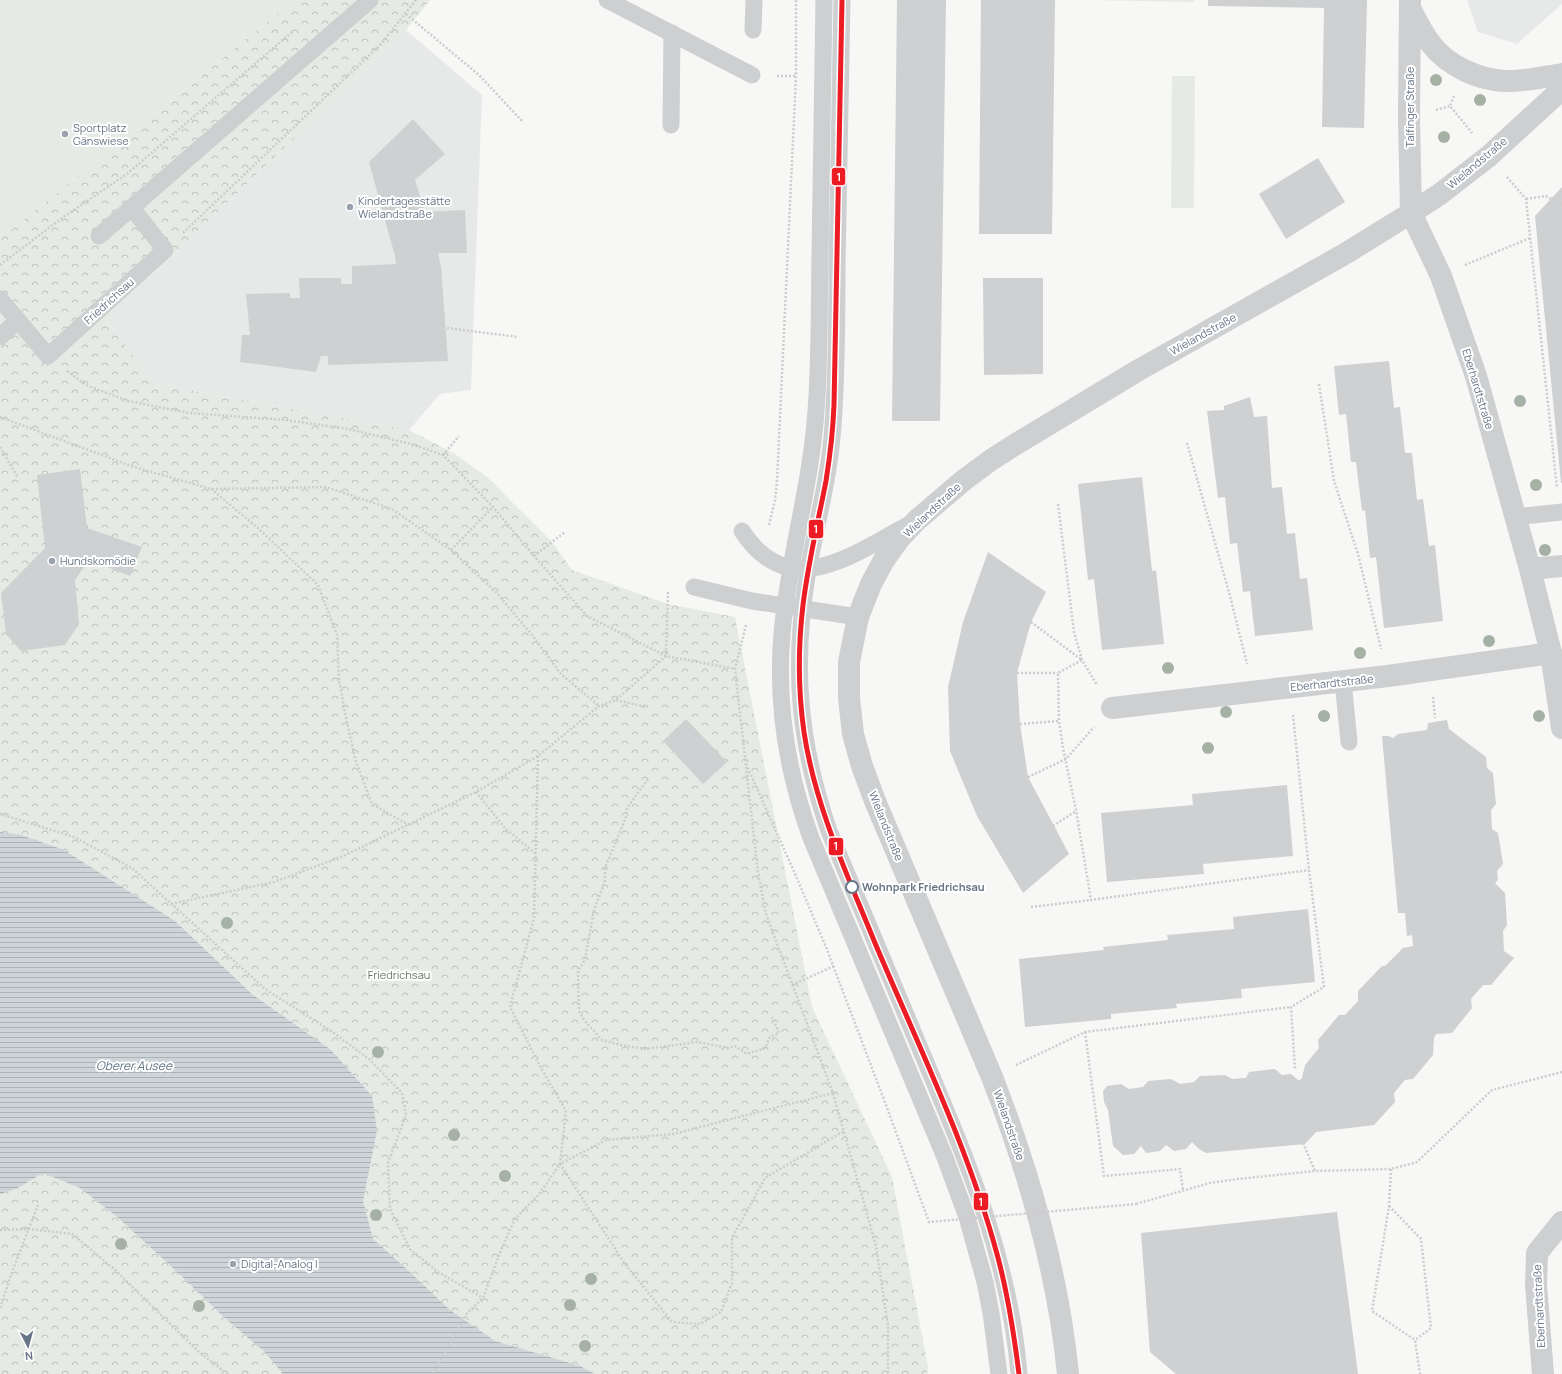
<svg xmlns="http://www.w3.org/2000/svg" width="1562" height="1374" font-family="Manrope,sans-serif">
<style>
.built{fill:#e7e9e8}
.park{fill:url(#park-crowns)}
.pitch{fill:#e6eae4}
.water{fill:url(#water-rules)}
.building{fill:#cfd0d1}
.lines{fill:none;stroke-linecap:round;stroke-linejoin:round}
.path{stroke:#cccccd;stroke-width:2.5;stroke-dasharray:2 2;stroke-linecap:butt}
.service{stroke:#cecfd1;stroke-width:17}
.minor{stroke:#cecfd1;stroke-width:22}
.tertiary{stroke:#cecfd1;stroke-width:22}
.path-bridge{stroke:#cccccd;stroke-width:2.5;stroke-dasharray:2 2;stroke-linecap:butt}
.tram-1-casing{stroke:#fff;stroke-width:8}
.tram-1{stroke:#ed1b24;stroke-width:5}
.tree{fill:#a6b1a5}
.poi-dot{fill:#99a2ad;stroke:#fff;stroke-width:1.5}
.stop-dot{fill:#fff;stroke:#677586;stroke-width:2}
.labels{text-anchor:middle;stroke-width:4;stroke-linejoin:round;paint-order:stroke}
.street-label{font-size:11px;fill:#677586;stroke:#fff}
.poi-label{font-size:11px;fill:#677586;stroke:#fff;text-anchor:start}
.stop-label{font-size:11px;font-weight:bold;fill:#677586;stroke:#fff;text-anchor:start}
.park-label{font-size:11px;fill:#647862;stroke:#fff}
.water-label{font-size:12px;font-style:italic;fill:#637682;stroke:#fff}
.line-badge{stroke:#fff;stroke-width:1.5}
.badge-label{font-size:11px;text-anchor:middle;font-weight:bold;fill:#fff}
</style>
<defs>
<pattern id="park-crowns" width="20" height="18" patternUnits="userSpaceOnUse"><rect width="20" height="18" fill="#e6eae4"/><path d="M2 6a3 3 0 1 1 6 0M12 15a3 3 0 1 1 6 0" fill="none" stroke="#bec2be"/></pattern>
<pattern id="water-rules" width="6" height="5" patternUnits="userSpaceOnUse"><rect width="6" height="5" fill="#ced5d9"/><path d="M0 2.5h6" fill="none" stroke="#abb1b6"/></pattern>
</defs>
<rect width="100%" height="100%" fill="#f7f7f6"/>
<g class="built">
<path d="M1467 0H1562V4L1517 44 1478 32Z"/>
<path d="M406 30 482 95 471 390 440 394 409 430 155 384 106 320Z"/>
</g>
<path class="park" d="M294 0H430L406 30 106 320 155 384 409 430 455 454 487 477 552 542 572 570 668 604 735 617 812 1007 892 1177 928 1367 927 1374H0V239Z"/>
<g class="pitch">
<path d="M0 0H294L0 239Z"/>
<path d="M1091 0H1194V2Z"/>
<path d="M1172 76H1195L1194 208H1171Z"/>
</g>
<path class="water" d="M0 832 21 835 64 850 175 921 252 994 331 1050 372 1096 377 1131 363 1201 373 1239 410 1272 450 1310 495 1341 580 1366 595 1374H283L265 1352 226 1319 173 1268 115 1215 80 1188 43 1173 16 1189 0 1194Z"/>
<g class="building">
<path d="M897 0H946L940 421H892Z"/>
<path d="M981 0H1055L1052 234H979Z"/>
<path d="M1208 0H1367L1364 128 1322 127 1324 8 1208 6Z"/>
<path d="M413 119 445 154 415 180 425 212 465 210 467 253H438L441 267 448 361 328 365V356H321L316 372 240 362 242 335H250L246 294 290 293V298H300L299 278H341V284H352V266L396 264 395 256 369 162Z"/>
<path d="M1318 158 1345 202 1286 239 1259 194Z"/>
<path d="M1562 187V483H1561L1535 216Z"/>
<path d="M983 278H1043V374L984 375Z"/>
<path d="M1389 361 1394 408 1400 407 1405 453H1412L1417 500 1423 499 1429 546 1435 545 1443 621 1384 628 1376 557 1370 558 1365 510 1362 511 1356 462H1351L1346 414 1339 415 1334 366Z"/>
<path d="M1250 397 1254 417 1267 416 1272 488 1282 487 1287 534 1295 533 1300 579 1307 578 1313 630 1255 636 1250 591 1243 592 1237 543 1230 544 1225 497 1218 498 1207 411 1224 410V406Z"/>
<path d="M80 469 87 528 142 547 130 576 89 560 75 580 79 624 65 645 21 651 6 634 1 593 45 548 37 475Z"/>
<path d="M1142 477 1152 571 1156 570 1164 644 1102 650 1094 579 1088 580 1078 484Z"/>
<path d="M988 552 1046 592 1031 622 1017 673 1020 724 1028 777 1069 854 1023 893 977 816 950 751 948 687 963 622Z"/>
<path d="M686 719 727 762 703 784 663 741Z"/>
<path d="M1447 720 1449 729 1486 757 1487 768 1493 773 1496 804 1491 810 1492 829 1498 833 1503 864 1497 871 1498 880 1495 883 1505 893 1507 925 1503 931 1504 951 1514 958 1491 985H1483L1471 999 1472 1008 1452 1033 1436 1034 1434 1038 1433 1055 1413 1079 1405 1080 1394 1093 1395 1102 1374 1125 1316 1132 1305 1144 1206 1153 1199 1149 1192 1142 1186 1149 1174 1151 1166 1145 1160 1151 1146 1153 1141 1146 1134 1154 1123 1155 1113 1146 1108 1110 1104 1102 1103 1091 1107 1086 1121 1084 1129 1089 1143 1087 1148 1081 1171 1079 1180 1084 1194 1082 1200 1076 1225 1075 1232 1079 1246 1078 1249 1072 1275 1069 1282 1075 1291 1074 1298 1080H1300L1302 1078 1305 1065 1319 1048 1318 1040 1339 1015H1345L1358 1001V991L1382 966H1385L1403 948 1413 946 1412 935 1407 936 1405 913H1398L1382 736H1389L1393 738 1398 734 1427 730 1428 723Z"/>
<path d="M1287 785 1293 856 1203 864 1204 874 1107 882 1101 813 1193 805 1192 794Z"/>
<path d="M1308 909 1315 982 1241 989 1242 998 1176 1004 1177 1008 1111 1014V1019L1025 1027 1019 959 1104 950 1103 947 1168 940 1167 935 1234 929 1233 917Z"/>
<path d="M1337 1212 1358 1374H1176L1150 1352 1141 1233Z"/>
</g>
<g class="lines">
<g class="path">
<path d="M406 14 479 75 523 122"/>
<path d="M777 76H796"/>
<path d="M1454 96 1450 106 1473 134"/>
<path d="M1436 110 1450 106"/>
<path d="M1507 177 1526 199 1557 488"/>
<path d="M1526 199 1546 196 1562 205"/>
<path d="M183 233 381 44 416 0"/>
<path d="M0 265 62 218 127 174 292 32"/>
<path d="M1465 265 1530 238"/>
<path d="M447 328 518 337"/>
<path d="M67 371 86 385 128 401 189 413 286 420 348 429 411 444 443 455 493 507 534 556 587 616 666 656 735 669"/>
<path d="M1319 384 1334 481 1358 554 1381 649"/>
<path d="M0 417 131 466 211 489 326 487 392 509 451 550 496 592 532 635 561 674 599 706"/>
<path d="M1187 443 1230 596 1247 664"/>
<path d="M0 447 18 478"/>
<path d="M443 455 459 436"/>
<path d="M211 489 258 528 318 585 337 635 339 679 345 713 356 762 372 804 409 825"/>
<path d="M1058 504 1074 632 1082 660 1097 685"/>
<path d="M769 525 775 500 777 481 796 76V0"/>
<path d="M451 550 493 507"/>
<path d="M534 556 565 532"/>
<path d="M1031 622 1082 660 1058 673 1059 721 1063 748 1076 810 1091 900 1309 870"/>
<path d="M746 625 735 669 758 873 766 914 833 1093 876 1246 888 1326V1374"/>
<path d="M1017 673H1058"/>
<path d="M1433 697 1435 718"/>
<path d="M616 700 646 707"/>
<path d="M1293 715 1309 870 1324 987 1291 1007 1295 1070"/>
<path d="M1020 724 1059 721"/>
<path d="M746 764 796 876 826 947 883 1097"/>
<path d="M1028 777 1066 759 1094 727"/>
<path d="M648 779 627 808 626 817 605 868V882L594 910 585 960 578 971 579 1011 584 1020 602 1040 621 1045 645 1049 698 1042 728 1048 735 1046 747 1054 765 1048 770 1037 779 1033 772 1017"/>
<path d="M476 792 505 828 536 854"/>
<path d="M0 814 74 837 132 868 265 989 331 1031 369 1059 402 1093 406 1115 388 1163 390 1209 410 1249 438 1272 483 1298"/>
<path d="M1053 826 1076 811"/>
<path d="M171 904 274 882 341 857 476 792 538 756 599 706 616 700 666 656 668 591"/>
<path d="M1031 907 1091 900"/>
<path d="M792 985 834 966"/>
<path d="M1085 1032 1104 1176 1180 1169 1183 1190"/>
<path d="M1016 1065 1085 1032 1291 1007"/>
<path d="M833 1093 673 1134 606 1140 560 1164 625 1264 672 1322 700 1324 721 1312 732 1283V1238L765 1178 844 1131"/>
<path d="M1303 1143 1315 1171"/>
<path d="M1391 1169 1389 1206 1372 1311 1415 1340 1420 1374"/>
<path d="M1136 1204 1210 1183 1238 1179 1315 1171 1391 1169 1417 1162 1492 1090 1562 1072"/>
<path d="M1389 1206 1421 1239 1431 1328 1415 1340"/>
<path d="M0 1230 29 1229 72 1234 113 1268 198 1351 227 1374"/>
<path d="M0 1308 12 1272 38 1205"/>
<path d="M433 1374 467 1313 483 1298 501 1250 515 1219 540 1193 560 1164 566 1111 541 1068 510 1007 534 918 538 756"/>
</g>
<g class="service">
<path d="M607 0 752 75"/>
<path d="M824 0C823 85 821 170 820 255 819 307 820 359 816 411 811 486 788 559 782 634 776 704 787 772 811 838L944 1155 967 1217 985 1282 991 1313 999 1374"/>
<path d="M842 0C840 88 839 177 837 265 837 318 837 372 833 425 830 474 817 521 808 570 792 664 798 740 829 831 861 909 894 987 927 1065 970 1167 1010 1263 1019 1374"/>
<path d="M753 30 754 0"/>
<path d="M671 125 672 33"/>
<path d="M99 236 370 0"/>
<path d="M0 299 48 356 165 250 132 208"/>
<path d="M0 337 18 320"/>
<path d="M1515 517 1562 512"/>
<path d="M742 531C789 603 852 555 908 525"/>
<path d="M694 587 752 601 858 617"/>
<path d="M1343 681 1349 742"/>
</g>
<g class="minor">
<path d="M1411 213 1441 276 1476 376 1530 569 1551 653 1562 728"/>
<path d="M1530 569 1562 566"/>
<path d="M1112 708 1388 676 1551 653"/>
<path d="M1543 1374 1536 1285 1537 1253 1562 1222"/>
</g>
<g class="tertiary">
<path d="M1410 0 1409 119 1411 213"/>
<path d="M1411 10C1417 22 1423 34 1431 44 1448 66 1477 79 1504 81 1523 82 1543 77 1562 74"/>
<path d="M1068 1374C1058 1272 1029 1172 992 1077L875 801 862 766 853 734 849 698V662L858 617 871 584 884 560 899 539 917 520 964 480 991 460 1016 444 1137 371 1343 255 1411 213 1440 194 1489 156 1562 89"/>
</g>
<path class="path-bridge" d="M883 1097 929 1222 1136 1204"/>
<g class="tram-1-casing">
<path id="tram-1" d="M842 0 834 405C833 430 830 456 826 481 818 522 808 563 803 605 798 647 798 690 804 732 815 806 847 874 875 943 918 1045 968 1147 997 1254 1008 1294 1014 1334 1019 1374"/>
</g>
<use href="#tram-1" class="tram-1"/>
</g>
<g class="tree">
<circle cx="1436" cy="80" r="6"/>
<circle cx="1480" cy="100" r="6"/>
<circle cx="1444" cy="137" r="6"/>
<circle cx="1520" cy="401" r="6"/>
<circle cx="1536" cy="485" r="6"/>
<circle cx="1545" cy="550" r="6"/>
<circle cx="1489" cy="641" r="6"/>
<circle cx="1360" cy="653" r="6"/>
<circle cx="1168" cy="668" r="6"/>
<circle cx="1226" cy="712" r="6"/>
<circle cx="1324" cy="716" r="6"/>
<circle cx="1539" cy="716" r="6"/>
<circle cx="1208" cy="748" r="6"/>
<circle cx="227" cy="923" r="6"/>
<circle cx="378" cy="1052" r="6"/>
<circle cx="454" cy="1135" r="6"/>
<circle cx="505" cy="1176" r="6"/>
<circle cx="376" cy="1215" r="6"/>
<circle cx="121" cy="1244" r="6"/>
<circle cx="591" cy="1279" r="6"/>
<circle cx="570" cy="1305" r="6"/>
<circle cx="199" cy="1306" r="6"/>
<circle cx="585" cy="1346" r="6"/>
</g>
<g class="poi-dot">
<circle cx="65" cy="134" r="4"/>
<circle cx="350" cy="207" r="4"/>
<circle cx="52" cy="561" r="4"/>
<circle cx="233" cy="1264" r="4"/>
</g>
<circle class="stop-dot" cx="852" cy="887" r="6"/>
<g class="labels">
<g class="street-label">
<text transform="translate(1410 107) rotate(-90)" y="4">Talfinger Straße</text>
<text transform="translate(1477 163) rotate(-40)" y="4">Wielandstraße</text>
<text transform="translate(109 301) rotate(-42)" y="4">Friedrichsau</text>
<text transform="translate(1203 334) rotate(-29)" y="4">Wielandstraße</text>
<text transform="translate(1478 389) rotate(73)" y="4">Eberhardtstraße</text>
<text transform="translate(932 510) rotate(-43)" y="4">Wielandstraße</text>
<text transform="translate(1332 683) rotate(-6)" y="4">Eberhardtstraße</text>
<text transform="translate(886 826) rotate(68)" y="4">Wielandstraße</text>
<text transform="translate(1009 1125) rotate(71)" y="4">Wielandstraße</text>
<text transform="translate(1539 1306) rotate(-93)" y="4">Eberhardtstraße</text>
</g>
<g class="poi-label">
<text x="73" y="132">Sportplatz<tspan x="73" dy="13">Gänswiese</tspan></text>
<text x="358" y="205">Kindertagesstätte<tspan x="358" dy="13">Wielandstraße</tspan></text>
<text x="60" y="565">Hundskomödie</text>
<text x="241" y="1268">Digital-Analog I</text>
</g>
<g class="stop-label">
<text x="862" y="891">Wohnpark Friedrichsau</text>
</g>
<g class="park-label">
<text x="399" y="979">Friedrichsau</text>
</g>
<g class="water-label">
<text x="134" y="1070">Oberer Ausee</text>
</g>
</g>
<g class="line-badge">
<rect x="831" y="167" width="15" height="19" rx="4" fill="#ed1b24"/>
<rect x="808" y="519" width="16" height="20" rx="4" fill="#ed1b24"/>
<rect x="828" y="837" width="16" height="19" rx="4" fill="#ed1b24"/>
<rect x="973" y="1192" width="16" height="19" rx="4" fill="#ed1b24"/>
</g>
<g class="badge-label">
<text x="839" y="181">1</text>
<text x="816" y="533">1</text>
<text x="836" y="850">1</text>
<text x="981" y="1206">1</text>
</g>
<g transform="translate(28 1346) rotate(174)" stroke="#ffffff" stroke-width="3" paint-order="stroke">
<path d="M0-3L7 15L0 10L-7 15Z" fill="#677586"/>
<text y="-6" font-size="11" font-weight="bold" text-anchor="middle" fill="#677586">N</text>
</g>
</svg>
